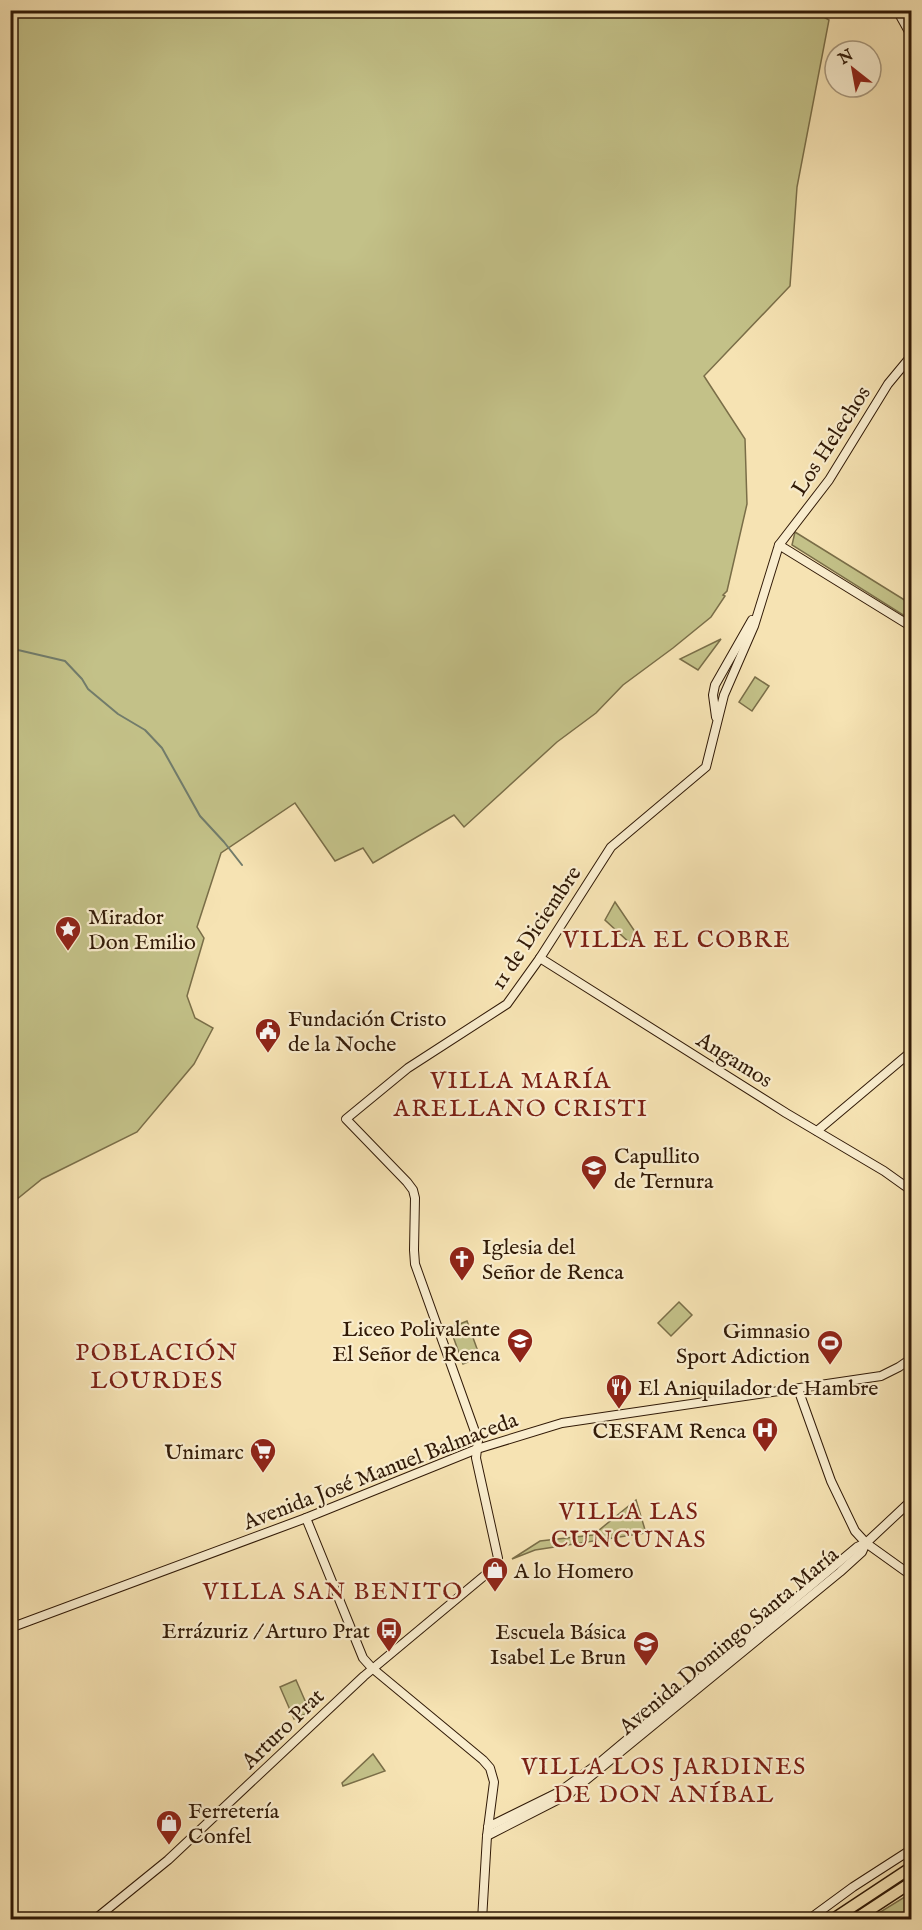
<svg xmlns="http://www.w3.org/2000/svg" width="922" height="1930" font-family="'IM FELL English',serif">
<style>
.green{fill:#c3c188;stroke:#7a6e48;stroke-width:1.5}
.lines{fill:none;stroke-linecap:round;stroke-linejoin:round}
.stream{stroke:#727c6b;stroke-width:2}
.secondary-casing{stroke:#311a07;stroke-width:10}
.highway-casing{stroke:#311a07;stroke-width:13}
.secondary{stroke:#f9edce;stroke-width:8}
.highway{stroke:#f6e3b3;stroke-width:10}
.labels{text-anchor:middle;stroke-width:4.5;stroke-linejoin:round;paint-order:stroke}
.street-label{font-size:22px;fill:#311a07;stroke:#f9edce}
.poi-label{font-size:22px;fill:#311a07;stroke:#f9edce;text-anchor:start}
.neighbourhood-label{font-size:24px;letter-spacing:1.5px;fill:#7a1f14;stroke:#f9edce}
</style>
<rect width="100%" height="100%" fill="#f6e3b3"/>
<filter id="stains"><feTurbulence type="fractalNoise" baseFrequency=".00333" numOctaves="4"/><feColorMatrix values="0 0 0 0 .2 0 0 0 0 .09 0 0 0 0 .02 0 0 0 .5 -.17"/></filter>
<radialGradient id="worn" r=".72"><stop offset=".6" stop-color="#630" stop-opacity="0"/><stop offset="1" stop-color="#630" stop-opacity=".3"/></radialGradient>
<g class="green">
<path d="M812 10 829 20 797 187 790 286 704 376 745 439 747 504 727 591 723 595 725 596 711 617 673 648 623 685 596 713 557 742 464 827 454 815 373 863 363 848 335 861 295 803 221 853 197 927 204 938 187 996 195 1018 213 1028 194 1064 137 1132 42 1179 11 1204V11Z"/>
<path d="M795 532 911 604V620L792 545Z"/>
<path d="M721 639 698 670 680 659Z"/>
<path d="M755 677 769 686 752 711 739 702Z"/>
<path d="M615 902 640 939 632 945 605 920Z"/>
<path d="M679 1302 692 1315 671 1336 658 1323Z"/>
<path d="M467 1321 480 1357 463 1364 450 1328Z"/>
<path d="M636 1500 646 1533 535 1550 512 1559 540 1541 593 1535Z"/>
<path d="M296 1680 310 1712 294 1719 280 1687Z"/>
<path d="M373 1754 385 1771 343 1786 342 1783Z"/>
<path d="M911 1893V1919H869Z"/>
</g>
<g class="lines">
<path class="stream" d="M10 638 18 650 65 661 82 679 88 689 118 714 145 730 162 748 200 816 224 842 242 865"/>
<g class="secondary-casing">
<g id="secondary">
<path d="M897 10 912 37"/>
<path d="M779 545 912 627"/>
<path d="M716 717 713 695 715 685 752 620"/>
<path d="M540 958 786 1113 884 1171 912 1191"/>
<path d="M817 1131 912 1051"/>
<path d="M798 1389 831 1481 855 1531 866 1543 912 1576"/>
<path d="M306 1518 363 1658 372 1668 483 1760 490 1768 494 1782 487 1836 482 1920"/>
<path d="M10 1628 306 1518 477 1449 562 1423 881 1376 899 1367 912 1358"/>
<path d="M488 1827 559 1792 599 1763 857 1547 866 1543 912 1500"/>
<path d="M487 1836 569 1794 840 1572 862 1552 866 1543"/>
<path d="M94 1920 168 1860 364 1676 496 1566 498 1558 476 1458 478 1440 415 1264 414 1250 415 1198 413 1190 407 1182 346 1119 408 1068 507 1004 540 958 611 847 706 767 724 695 754 626 779 545 829 480 888 384 912 355"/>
<path d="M808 1920 853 1887 912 1849"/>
</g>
</g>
<g class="highway-casing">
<g id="highway">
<path d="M911 10 912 11"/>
<path d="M832 1920 912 1867"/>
<path d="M854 1920 912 1882"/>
</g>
</g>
<use href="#secondary" class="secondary"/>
<use href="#highway" class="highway"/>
</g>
<defs>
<g id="sight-pin" transform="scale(1.35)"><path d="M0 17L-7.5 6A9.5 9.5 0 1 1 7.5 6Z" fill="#8f2418" stroke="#f9edce"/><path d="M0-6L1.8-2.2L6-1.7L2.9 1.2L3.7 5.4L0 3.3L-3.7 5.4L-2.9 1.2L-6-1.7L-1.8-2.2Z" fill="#fff"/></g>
<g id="civic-pin" transform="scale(1.35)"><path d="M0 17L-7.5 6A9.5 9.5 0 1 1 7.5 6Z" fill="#8f2418" stroke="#f9edce"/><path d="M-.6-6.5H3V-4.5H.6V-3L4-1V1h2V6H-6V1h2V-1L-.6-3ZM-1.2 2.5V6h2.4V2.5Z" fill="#fff"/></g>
<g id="school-pin" transform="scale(1.35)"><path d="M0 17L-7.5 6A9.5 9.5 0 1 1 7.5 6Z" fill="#8f2418" stroke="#f9edce"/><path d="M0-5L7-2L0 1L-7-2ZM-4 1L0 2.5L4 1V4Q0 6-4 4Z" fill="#fff"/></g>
<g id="church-pin" transform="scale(1.35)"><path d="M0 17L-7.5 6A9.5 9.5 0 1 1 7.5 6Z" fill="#8f2418" stroke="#f9edce"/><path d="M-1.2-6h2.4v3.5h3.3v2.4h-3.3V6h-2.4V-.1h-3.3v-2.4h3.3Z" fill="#fff"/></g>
<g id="stadium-pin" transform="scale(1.35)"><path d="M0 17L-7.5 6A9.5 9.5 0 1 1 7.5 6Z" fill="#8f2418" stroke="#f9edce"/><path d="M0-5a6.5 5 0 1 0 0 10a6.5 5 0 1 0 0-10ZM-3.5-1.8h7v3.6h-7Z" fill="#fff"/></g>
<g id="restaurant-pin" transform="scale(1.35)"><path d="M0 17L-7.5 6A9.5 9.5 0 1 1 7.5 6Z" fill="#8f2418" stroke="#f9edce"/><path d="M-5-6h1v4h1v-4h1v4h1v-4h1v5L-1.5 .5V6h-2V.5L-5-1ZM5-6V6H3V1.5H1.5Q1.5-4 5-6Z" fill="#fff"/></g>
<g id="hospital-pin" transform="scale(1.35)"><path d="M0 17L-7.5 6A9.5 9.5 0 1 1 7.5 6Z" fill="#8f2418" stroke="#f9edce"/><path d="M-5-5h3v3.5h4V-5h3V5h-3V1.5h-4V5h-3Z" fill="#fff"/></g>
<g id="supermarket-pin" transform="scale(1.35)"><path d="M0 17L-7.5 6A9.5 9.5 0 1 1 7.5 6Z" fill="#8f2418" stroke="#f9edce"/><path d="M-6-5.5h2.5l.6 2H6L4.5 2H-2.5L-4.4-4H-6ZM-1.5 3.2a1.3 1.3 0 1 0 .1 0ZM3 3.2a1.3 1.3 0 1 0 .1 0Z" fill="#fff"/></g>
<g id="shop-pin" transform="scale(1.35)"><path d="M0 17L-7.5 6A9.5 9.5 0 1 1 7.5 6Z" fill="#8f2418" stroke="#f9edce"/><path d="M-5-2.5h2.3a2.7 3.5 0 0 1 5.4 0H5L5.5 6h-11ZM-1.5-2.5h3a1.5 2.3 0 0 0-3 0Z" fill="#fff"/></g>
<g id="bus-pin" transform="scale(1.35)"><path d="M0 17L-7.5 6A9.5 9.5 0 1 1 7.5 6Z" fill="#8f2418" stroke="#f9edce"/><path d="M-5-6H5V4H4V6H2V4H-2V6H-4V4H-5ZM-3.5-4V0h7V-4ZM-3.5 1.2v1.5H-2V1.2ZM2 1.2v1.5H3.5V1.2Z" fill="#fff"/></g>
</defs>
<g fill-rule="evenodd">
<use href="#sight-pin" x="68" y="929"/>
<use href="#civic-pin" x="268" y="1031"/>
<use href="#school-pin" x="594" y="1168"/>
<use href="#church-pin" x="462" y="1259"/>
<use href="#school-pin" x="520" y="1341"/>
<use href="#stadium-pin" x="830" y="1343"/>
<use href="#restaurant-pin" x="619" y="1387"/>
<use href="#hospital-pin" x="765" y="1430"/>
<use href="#supermarket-pin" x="263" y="1451"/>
<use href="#shop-pin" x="495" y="1570"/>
<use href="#bus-pin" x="389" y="1630"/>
<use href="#school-pin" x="646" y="1644"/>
<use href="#shop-pin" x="169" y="1823"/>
</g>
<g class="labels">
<g class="street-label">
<text transform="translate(830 440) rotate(-57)" y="8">Los Helechos</text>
<text transform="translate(535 927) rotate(-56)" y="8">11 de Diciembre</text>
<text transform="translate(735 1059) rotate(32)" y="8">Angamos</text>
<text transform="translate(380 1470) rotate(-21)" y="8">Avenida José Manuel Balmaceda</text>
<text transform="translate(728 1640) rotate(-40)" y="8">Avenida Domingo Santa María</text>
<text transform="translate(282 1728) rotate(-44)" y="8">Arturo Prat</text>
</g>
<g class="poi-label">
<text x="88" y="924">Mirador<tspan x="88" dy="25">Don Emilio</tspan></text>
<text x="288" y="1026">Fundación Cristo<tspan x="288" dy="25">de la Noche</tspan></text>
<text x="614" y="1163">Capullito<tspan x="614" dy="25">de Ternura</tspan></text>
<text x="482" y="1254">Iglesia del<tspan x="482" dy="25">Señor de Renca</tspan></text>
<text x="500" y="1336" text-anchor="end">Liceo Polivalente<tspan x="500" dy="25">El Señor de Renca</tspan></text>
<text x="810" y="1338" text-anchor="end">Gimnasio<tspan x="810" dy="25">Sport Adiction</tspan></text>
<text x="638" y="1395">El Aniquilador de Hambre</text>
<text x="746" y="1438" text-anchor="end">CESFAM Renca</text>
<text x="244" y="1459" text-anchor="end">Unimarc</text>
<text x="514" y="1578">A lo Homero</text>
<text x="370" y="1638" text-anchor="end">Errázuriz / Arturo Prat</text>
<text x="626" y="1639" text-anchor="end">Escuela Básica<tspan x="626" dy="25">Isabel Le Brun</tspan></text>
<text x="188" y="1818">Ferretería<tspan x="188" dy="25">Confel</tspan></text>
</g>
<g class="neighbourhood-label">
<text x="677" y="947">VILLA EL COBRE</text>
<text x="521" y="1088">VILLA MARÍA<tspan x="521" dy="28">ARELLANO CRISTI</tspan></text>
<text x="157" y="1360">POBLACIÓN<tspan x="157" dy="28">LOURDES</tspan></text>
<text x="629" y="1519">VILLA LAS<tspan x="629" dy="28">CUNCUNAS</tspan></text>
<text x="333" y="1599">VILLA SAN BENITO</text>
<text x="664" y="1774">VILLA LOS JARDINES<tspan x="664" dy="28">DE DON ANÍBAL</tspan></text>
</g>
</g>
<rect width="922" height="1930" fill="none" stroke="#f6e3b3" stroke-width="36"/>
<rect x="12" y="12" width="898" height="1906" fill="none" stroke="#311a07" stroke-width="3"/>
<rect x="18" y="18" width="886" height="1894" fill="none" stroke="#311a07" stroke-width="1.5"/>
<g transform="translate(853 69) rotate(329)"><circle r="28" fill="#f9edce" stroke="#a9997e" stroke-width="1.5"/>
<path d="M0-4.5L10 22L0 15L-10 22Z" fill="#8f2418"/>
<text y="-9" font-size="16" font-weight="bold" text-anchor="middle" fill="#311a07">N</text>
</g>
<rect width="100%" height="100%" filter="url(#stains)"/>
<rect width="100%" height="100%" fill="url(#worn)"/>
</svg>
